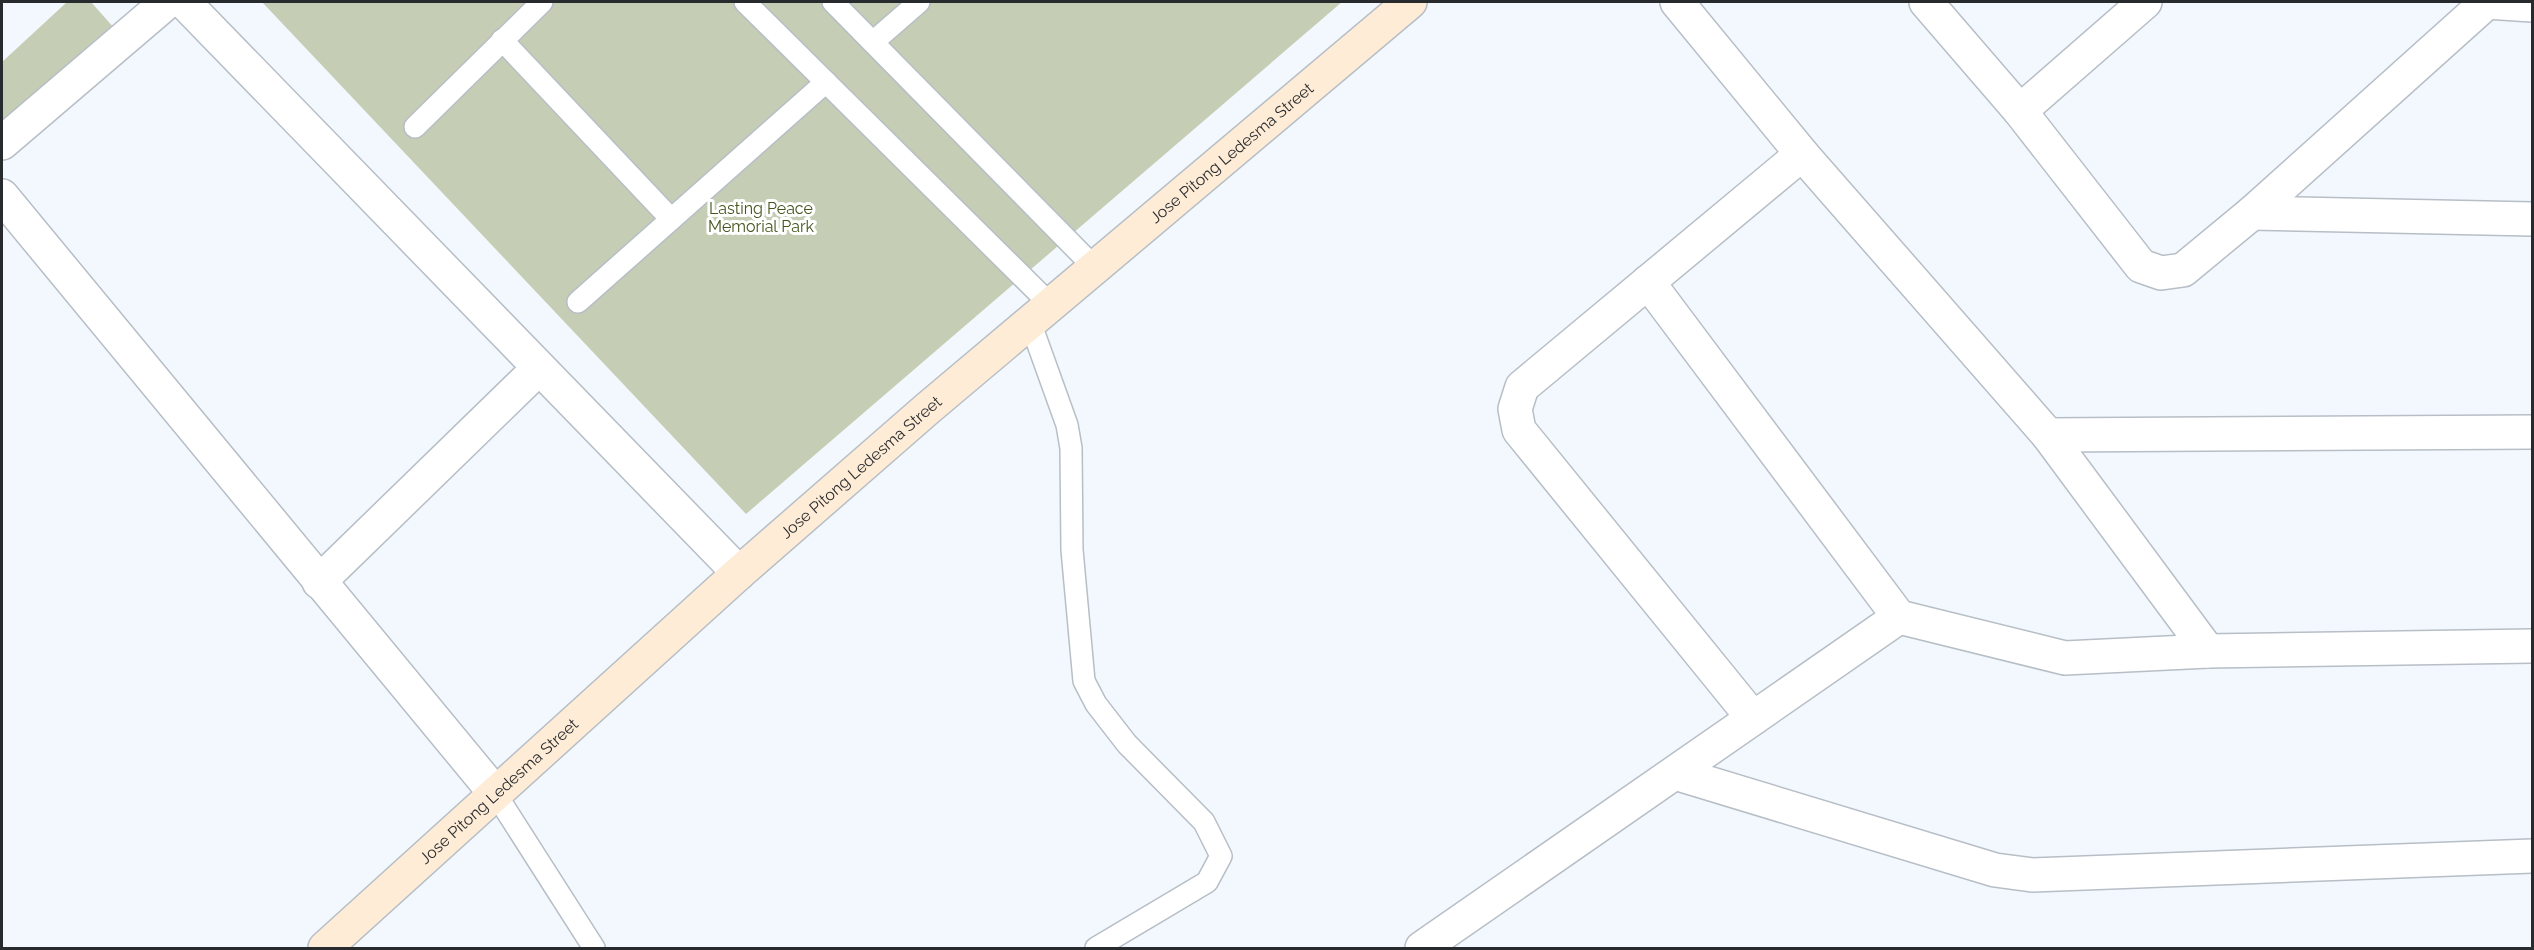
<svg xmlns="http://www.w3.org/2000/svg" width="2534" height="950" font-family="Raleway,sans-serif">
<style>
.green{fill:#c5ceb5}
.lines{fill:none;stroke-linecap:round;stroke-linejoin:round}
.lane-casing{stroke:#b7bec6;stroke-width:24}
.street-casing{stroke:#b7bec6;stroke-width:36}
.secondary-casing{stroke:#b7bec6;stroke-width:36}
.lane{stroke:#fff;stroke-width:21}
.street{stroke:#fff;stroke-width:33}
.secondary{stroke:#feecd7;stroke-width:33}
.labels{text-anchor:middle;stroke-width:6;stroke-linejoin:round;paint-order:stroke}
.street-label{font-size:16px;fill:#282b2e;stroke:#fff}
.park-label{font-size:16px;fill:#46551d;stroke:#fff}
</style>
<rect width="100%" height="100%" fill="#f2f8fe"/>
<g class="green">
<path d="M67 2H91L131 47 2 128V62Z"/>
<path d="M262 2H1342L746 514Z"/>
</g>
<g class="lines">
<g class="lane-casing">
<g id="lane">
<path d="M745 2 1051 305"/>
<path d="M833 2 1095 268"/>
<path d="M502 40 671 219"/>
<path d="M873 42 919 2"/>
<path d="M415 127 542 2"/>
<path d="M578 302 826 82"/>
<path d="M1030 322 1067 425 1071 448 1072 550 1084 681 1096 704 1127 744 1204 822 1221 856 1207 882 1096 948"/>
<path d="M495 793 594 948"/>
</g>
</g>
<g class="street-casing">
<g id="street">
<path d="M184 2 739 573"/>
<path d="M1677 2 1802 154 2048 435 2208 651"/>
<path d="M1926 2 2020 111 2141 266 2161 273 2183 270 2252 213 2487 2"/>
<path d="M2486 2 2532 5"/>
<path d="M2020 111 2145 2"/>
<path d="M2 143 167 2"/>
<path d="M2 196 495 793"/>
<path d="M2252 213 2532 219"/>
<path d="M1648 282 1899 617 2065 658 2208 651 2532 646"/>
<path d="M2048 435 2532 432"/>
<path d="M319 582 539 368"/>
<path d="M1753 718 1519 430 1515 409 1522 387 1802 154"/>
<path d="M1675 773 1995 870 2032 875 2532 856"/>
<path d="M1422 948 1899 617"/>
</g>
</g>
<g class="secondary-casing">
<g id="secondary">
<path id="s1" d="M325 948 739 573 927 409 1410 2"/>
</g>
</g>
<use href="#lane" class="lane"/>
<use href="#street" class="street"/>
<use href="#secondary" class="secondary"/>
</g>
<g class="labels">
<g class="street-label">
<text dy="6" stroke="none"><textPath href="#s1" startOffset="1206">Jose Pitong Ledesma Street</textPath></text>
<text dy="6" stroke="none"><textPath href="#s1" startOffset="720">Jose Pitong Ledesma Street</textPath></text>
<text dy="6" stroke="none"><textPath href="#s1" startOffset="234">Jose Pitong Ledesma Street</textPath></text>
</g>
<g class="park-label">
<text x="761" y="214">Lasting Peace<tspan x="761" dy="18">Memorial Park</tspan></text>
</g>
</g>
<rect width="2534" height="950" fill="none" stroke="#282b2e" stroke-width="6"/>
</svg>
